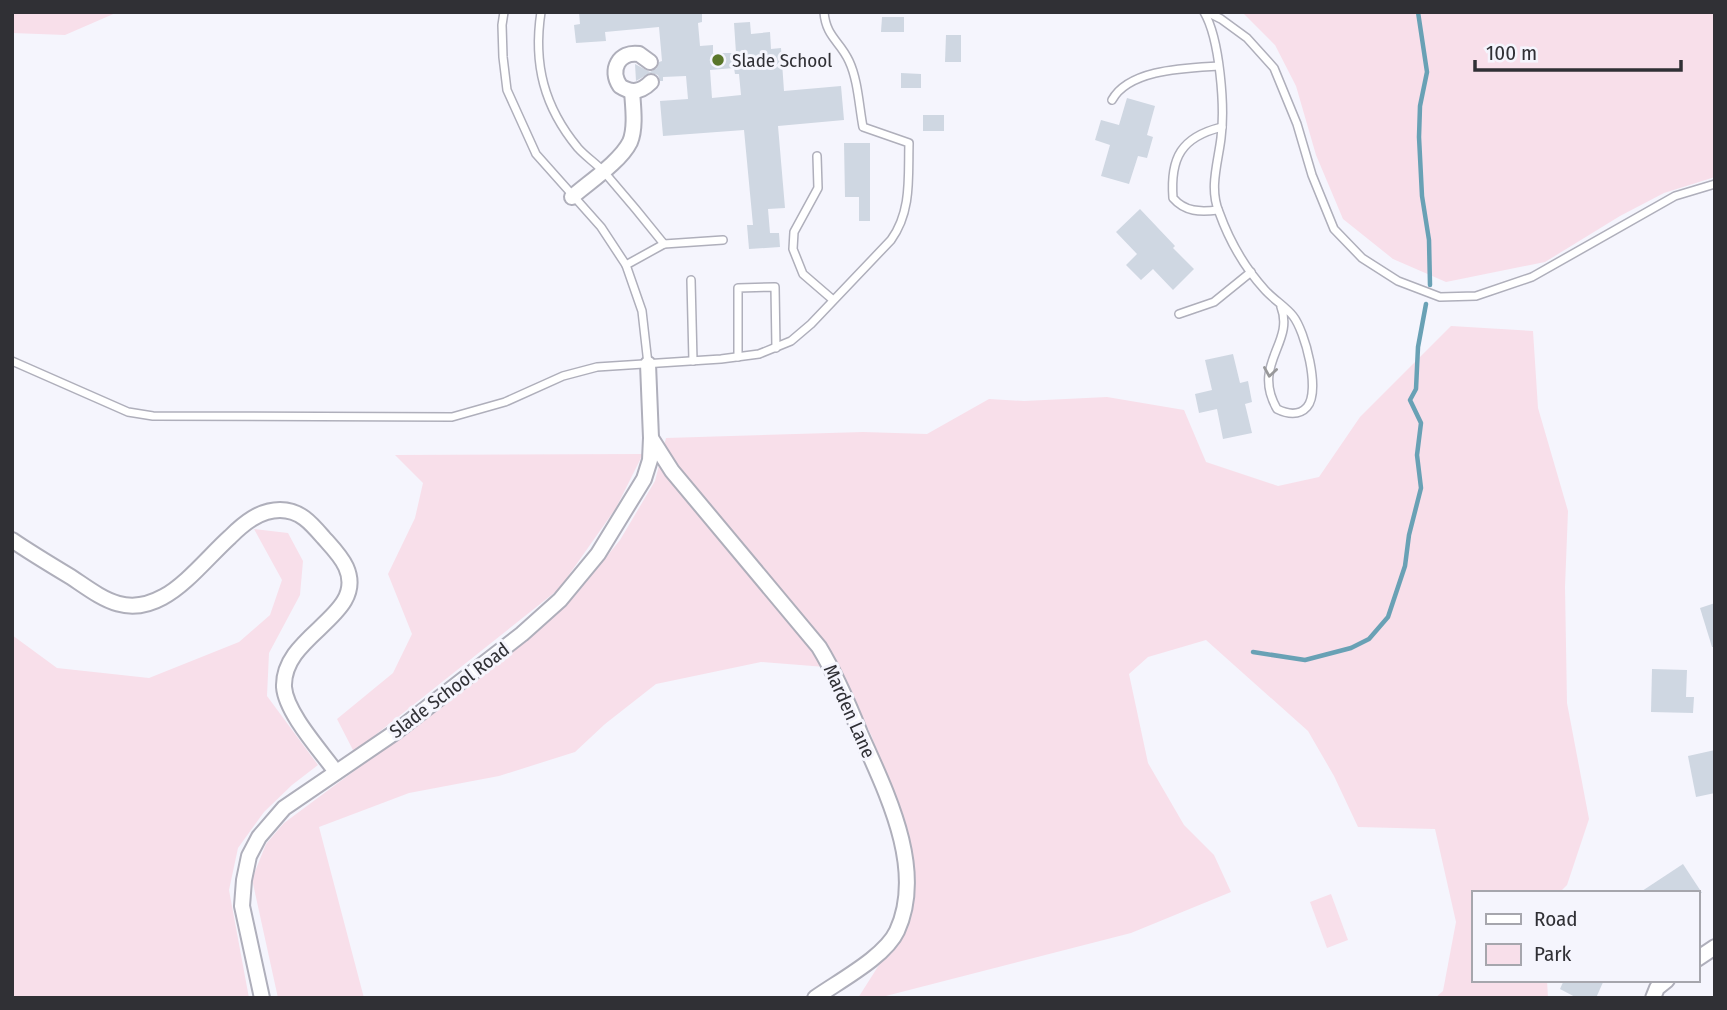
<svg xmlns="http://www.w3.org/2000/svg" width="1727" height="1010" font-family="'Fira Sans Condensed',sans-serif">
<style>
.green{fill:#f8dfea}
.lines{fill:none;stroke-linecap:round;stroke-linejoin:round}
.stream{stroke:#69a1b5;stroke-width:4.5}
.building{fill:#cfd7e2;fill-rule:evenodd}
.lane-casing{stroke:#afafbb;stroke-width:10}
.street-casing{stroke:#afafbb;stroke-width:18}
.lane{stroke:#fff;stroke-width:7}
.street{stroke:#fff;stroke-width:14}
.oneway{stroke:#98989a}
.poi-dot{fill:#5a762a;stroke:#f5f5fd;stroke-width:2.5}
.labels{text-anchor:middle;stroke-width:6;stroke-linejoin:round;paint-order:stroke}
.poi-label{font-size:19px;fill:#303035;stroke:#f5f5fd;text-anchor:start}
.street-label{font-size:19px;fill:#303035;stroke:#f5f5fd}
</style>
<rect width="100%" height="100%" fill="#f5f5fd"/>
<g class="green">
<path d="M12 12H118L65 35 12 33Z"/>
<path d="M1242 12H1715V177L1664 193 1620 216 1545 262 1446 282 1393 259 1343 219 1316 155 1296 86 1275 45Z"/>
<path d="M1451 326 1533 331 1538 408 1568 511 1565 587 1567 703 1589 819 1567 885 1559 893H1473V980H1547L1548 998H1435L1443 991 1456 922 1435 829 1358 827 1334 776 1308 731 1206 640 1148 657 1129 674 1148 763 1184 825 1214 855 1231 892 1131 933 878 998H858L891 946 903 882 898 822 872 737 838 668 761 662 656 684 605 724 575 752 499 776 409 793 319 827 364 998H278L252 879 266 844 284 823 474 682 574 597 620 540 655 481 666 438 863 432 927 434 989 399 1024 401 1107 397 1184 410 1206 462 1278 486 1319 477 1360 417Z"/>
<path d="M643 454 616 508 559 589 354 752 337 719 393 673 412 634 388 574 415 518 423 483 395 455Z"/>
<path d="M254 529 288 533 303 561 300 595 269 653 267 696 318 765 292 785 264 812 238 848 229 890 249 998H12V635L57 668 149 678 239 642 270 615 282 580Z"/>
<path d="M1331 894 1348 940 1327 948 1310 902Z"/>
</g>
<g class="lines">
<g class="stream">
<path d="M1418 12 1427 72 1420 106 1419 137 1422 196 1429 240 1430 285"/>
<path d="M1253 652 1305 660 1351 648 1369 639 1388 617 1405 566 1409 535 1421 488 1417 455 1421 423 1410 400 1416 389 1418 347 1426 304"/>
</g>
</g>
<g class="building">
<path d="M579 12H702V22L698 23 700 46 713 45V53H736L734 23 750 22 751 34 770 32 771 49 781 48 784 91 841 86 844 120 778 126 785 208 768 209 770 233H779L780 247 749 249 747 225H753L744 130 663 136 660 101 688 99 686 76 663 77V81H660L658 75 650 73 636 81 635 64 650 72 657 68 659 62 662 61 659 27 605 32 606 41 576 43 574 25 580 24ZM734 68 735 74H739L741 95 712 98 710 70Z"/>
<path d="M882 17H904V32H881Z"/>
<path d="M946 35H961V62H945Z"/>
<path d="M901 73 921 74V88H901Z"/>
<path d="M1127 98 1155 106 1147 135 1153 137 1147 158 1138 156 1129 184 1101 176 1110 145 1095 140 1101 120 1119 125Z"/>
<rect x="923" y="115" width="21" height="16"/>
<path d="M844 143H870V221H859V197H845Z"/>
<path d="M1140 209 1175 246 1173 248 1194 269 1173 290 1153 269 1141 280 1126 265 1137 254 1116 232Z"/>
<path d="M1233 354 1240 383 1248 381 1252 402 1245 404 1252 433 1223 439 1217 409 1199 413 1195 394 1212 390 1205 360Z"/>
<path d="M1715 603V647H1712L1700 608Z"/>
<path d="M1652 669 1687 670 1686 697H1694L1693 713 1651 712Z"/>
<path d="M1715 750V793L1696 797 1688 756Z"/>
<path d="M1683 864 1702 893H1639Z"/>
<path d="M1564 980H1604L1596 998H1577L1560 989Z"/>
</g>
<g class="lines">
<g class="lane-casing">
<g id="lane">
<path d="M504 12 502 25 503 57 507 90 536 154 601 227 626 265 642 311 648 364"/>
<path d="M541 12C533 64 544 107 578 148 586 157 597 164 605 173 625 196 645 220 664 244"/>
<path d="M1204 12C1220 39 1225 107 1221 138 1218 163 1209 188 1219 212 1229 240 1245 268 1265 290 1273 299 1286 307 1293 316 1305 331 1321 391 1307 407 1299 416 1287 414 1277 409 1251 364 1295 343 1281 307"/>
<path d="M1207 12 1221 19 1247 38 1274 68 1297 124 1312 175 1334 229 1362 258 1398 281 1440 297 1476 296 1532 277 1675 196 1715 184"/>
<path d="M1112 100C1129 69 1186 68 1218 66"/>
<path d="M817 156 818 188 794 232 793 249 803 274 832 299"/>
<path d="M1218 210C1200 212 1185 212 1173 198 1170 158 1181 137 1222 127"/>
<path d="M626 265 664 244 723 240"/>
<path d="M691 280 693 361"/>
<path d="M1179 314 1214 302 1251 272"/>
<path d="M738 357V288L775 287 776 348"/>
<path d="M12 361 128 412 153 416 452 417 505 402 563 376 597 367 721 359 759 354 791 341 811 324 891 240C912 211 908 177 909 143L863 127C859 106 858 80 849 61 840 41 826 37 824 12"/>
</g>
</g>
<g class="street-casing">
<g id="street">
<path d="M650 62 639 54C619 51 609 70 620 86 632 94 641 92 651 82"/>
<path d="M572 197C589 182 620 162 630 142 636 128 633 106 632 91"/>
<path d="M651 438 672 471 819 647C836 675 848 703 860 733 885 790 926 868 897 931 885 957 839 981 815 998"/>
<path d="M12 540C31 553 51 565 71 577 101 597 125 618 163 597 186 585 210 555 230 537 244 523 260 510 280 510 300 510 311 523 323 537 331 546 341 556 346 567 368 616 282 634 284 687 286 713 321 751 336 772"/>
<path d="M1697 959 1715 947"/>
<path d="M262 998 242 906 244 880 249 856 259 837 284 808 397 731 522 634 560 600 598 554 644 479 650 460 651 438 648 364"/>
<path d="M1653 998 1657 988 1667 980"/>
</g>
</g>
<use href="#lane" class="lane"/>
<use href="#street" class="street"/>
</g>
<defs><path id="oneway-chevron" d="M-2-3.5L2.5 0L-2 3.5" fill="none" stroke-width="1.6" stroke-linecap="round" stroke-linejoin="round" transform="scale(1.75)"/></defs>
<use class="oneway" href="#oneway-chevron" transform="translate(1270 372) rotate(99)"/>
<circle class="poi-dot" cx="718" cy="60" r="7"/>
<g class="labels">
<g class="poi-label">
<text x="732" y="67">Slade School</text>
</g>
<g class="street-label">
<text transform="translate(449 690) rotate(-37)" y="7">Slade School Road</text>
<text transform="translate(850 711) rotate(66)" y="7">Marden Lane</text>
</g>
</g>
<rect width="1727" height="1010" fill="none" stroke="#303035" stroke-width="28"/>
<rect x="1472" y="891" width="228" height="91" fill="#f5f5fd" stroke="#a6a6ad" stroke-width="2"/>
<rect x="1486" y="914" width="35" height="10" fill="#ffffff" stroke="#a6a6ad" stroke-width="2"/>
<text x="1534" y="926" font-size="21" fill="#303035">Road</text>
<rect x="1486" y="944" width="35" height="21" fill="#f8dfea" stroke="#a6a6ad" stroke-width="2"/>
<text x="1534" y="961" font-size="21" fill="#303035">Park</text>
<path d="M1475 60v10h206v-10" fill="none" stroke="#303035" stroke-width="3.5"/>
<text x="1486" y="60" font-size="21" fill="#303035" stroke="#f5f5fd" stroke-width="5" paint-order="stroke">100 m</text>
</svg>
